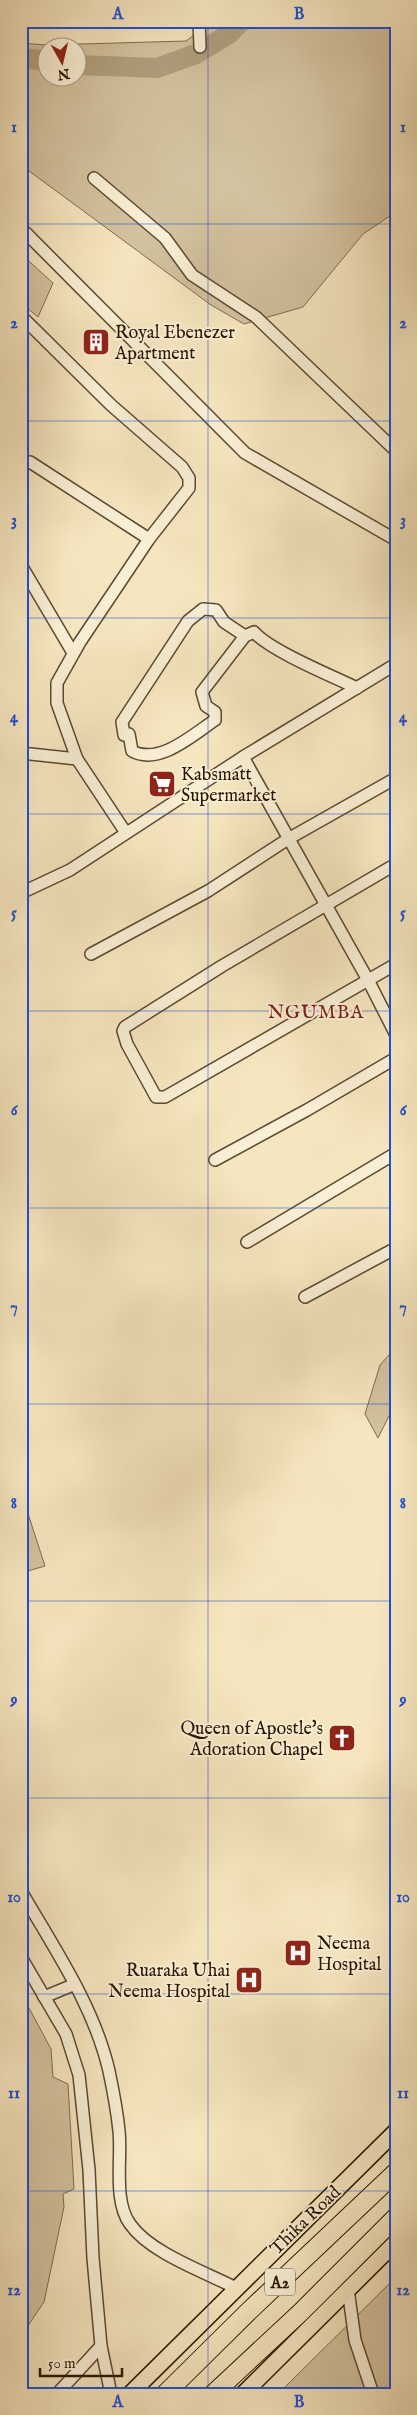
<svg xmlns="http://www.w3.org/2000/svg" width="417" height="2415" font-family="'IM FELL English',serif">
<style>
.green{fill:#d3c29f;stroke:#7e6c50;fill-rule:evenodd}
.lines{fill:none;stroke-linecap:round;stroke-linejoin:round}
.river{stroke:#b09f7e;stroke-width:20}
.minor-casing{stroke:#5c4930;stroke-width:14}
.major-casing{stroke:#291500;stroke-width:18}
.highway-casing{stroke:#291500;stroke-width:20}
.minor{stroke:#f9efd5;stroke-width:11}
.major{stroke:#f6e6bf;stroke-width:15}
.highway{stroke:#f6e6bf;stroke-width:18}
.grid{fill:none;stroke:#1d4ed8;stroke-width:1;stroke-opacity:0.55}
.labels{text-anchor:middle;stroke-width:4;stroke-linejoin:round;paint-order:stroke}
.shield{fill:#f9efd5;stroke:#675640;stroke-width:1}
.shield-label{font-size:16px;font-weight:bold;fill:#291500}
.poi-label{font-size:18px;fill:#291500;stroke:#f9efd5;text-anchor:start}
.street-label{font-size:18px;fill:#291500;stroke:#f9efd5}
.neighbourhood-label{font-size:19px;letter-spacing:1px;fill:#7a1f14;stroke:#f9efd5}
.neatline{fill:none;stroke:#1d4ed8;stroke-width:2}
.grid-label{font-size:16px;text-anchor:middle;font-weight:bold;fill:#1d4ed8}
</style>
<rect width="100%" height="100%" fill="#f6e6bf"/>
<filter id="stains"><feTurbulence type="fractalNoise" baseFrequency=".004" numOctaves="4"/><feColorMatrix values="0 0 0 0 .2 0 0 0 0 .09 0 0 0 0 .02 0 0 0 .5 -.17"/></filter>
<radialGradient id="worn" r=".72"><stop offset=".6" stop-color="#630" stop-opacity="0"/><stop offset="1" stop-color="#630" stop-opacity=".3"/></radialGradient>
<g class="green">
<path d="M213 21H396V212L363 234 303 307 244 324 211 305 21 165V43L46 45 186 41ZM48 48H78V78H48Z"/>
<path d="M21 254 53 283 38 317 21 303Z"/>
<path d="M396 1347V1402L378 1438 365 1414 380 1365Z"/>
<path d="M21 1492 45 1566 21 1573Z"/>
<path d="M21 1993 51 2049 53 2077 68 2084 74 2189 63 2194 64 2207 44 2302 21 2336Z"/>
<path d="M396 2277V2394H278Z"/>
</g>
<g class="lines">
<g class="river">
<path d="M21 58 48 61"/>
<path d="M78 65 157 68 196 54 229 34 242 21"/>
</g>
<g class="minor-casing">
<g id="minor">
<path d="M199 21 200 47"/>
<path d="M94 178 165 238 192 275 256 317 396 451"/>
<path d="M21 228 245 453 396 540"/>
<path d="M21 316 111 405 182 467 189 478V488L149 539 80 642 57 683V703L77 759 126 833"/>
<path d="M30 462 149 539"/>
<path d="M21 565 73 653"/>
<path d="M245 636 224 622 216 610 203 609 188 621 122 722 124 735 129 734 132 751C159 766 194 734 215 720V712L206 706 202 692 245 636 254 632C269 650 332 676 357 688"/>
<path d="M21 753 77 759"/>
<path d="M243 757 368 980 396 1035"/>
<path d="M396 864 222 966 125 1027 123 1031 127 1044 156 1097H165L396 964"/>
<path d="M21 893 70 870 243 757 396 664"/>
<path d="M91 954 208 891 288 839 396 778"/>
<path d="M215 1160 307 1110 396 1058"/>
<path d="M247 1242 396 1153"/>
<path d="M305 1297 396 1248"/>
<path d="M21 1891C54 1948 94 2006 109 2071 113 2090 117 2111 119 2131 122 2158 113 2201 130 2224 150 2253 205 2272 236 2288"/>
<path d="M21 1957 66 2034 79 2075 89 2170 93 2258 101 2346 111 2394"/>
<path d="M44 1997 73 1985"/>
<path d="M348 2289 355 2340 373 2394"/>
<path d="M57 2394 101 2346"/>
</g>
</g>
<g class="major-casing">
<g id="major">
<path d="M130 2394 396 2131"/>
<path d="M243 2394 396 2242"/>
</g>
</g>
<g class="highway-casing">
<g id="highway">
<path d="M165 2394 249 2311 396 2172"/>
<path d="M213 2394 301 2312 396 2217"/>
</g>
</g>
<use href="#minor" class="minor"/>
<use href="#major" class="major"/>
<use href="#highway" class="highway"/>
</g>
<path class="grid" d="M208 21V2394M21 224H396M21 421H396M21 618H396M21 814H396M21 1011H396M21 1208H396M21 1404H396M21 1601H396M21 1798H396M21 1994H396M21 2191H396"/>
<defs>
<g id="building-square" transform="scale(1.4375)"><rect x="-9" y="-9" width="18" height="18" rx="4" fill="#8f2418" stroke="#f9efd5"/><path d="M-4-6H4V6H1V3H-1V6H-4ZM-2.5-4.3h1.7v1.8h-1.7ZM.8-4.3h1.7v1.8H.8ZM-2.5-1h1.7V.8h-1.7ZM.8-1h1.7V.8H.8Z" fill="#fff"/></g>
<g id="supermarket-square" transform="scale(1.4375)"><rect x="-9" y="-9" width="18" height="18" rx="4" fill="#8f2418" stroke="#f9efd5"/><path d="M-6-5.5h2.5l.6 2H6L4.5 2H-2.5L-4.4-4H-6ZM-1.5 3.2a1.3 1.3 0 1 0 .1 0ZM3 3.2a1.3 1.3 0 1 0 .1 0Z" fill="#fff"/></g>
<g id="church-square" transform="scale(1.4375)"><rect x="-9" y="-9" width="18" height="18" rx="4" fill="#8f2418" stroke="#f9efd5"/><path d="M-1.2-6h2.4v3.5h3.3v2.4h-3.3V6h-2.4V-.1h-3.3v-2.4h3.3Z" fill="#fff"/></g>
<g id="hospital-square" transform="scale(1.4375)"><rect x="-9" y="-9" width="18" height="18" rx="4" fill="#8f2418" stroke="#f9efd5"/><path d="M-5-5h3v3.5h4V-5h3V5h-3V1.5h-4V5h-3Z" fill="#fff"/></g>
</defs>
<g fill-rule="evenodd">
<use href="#building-square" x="96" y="342"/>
<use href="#supermarket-square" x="162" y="784"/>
<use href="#church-square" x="342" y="1738"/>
<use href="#hospital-square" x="298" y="1953"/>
<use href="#hospital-square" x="249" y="1980"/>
</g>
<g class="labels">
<rect class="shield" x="265" y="2268.5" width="30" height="27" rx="4"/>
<g class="shield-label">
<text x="280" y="2288">A2</text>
</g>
<g class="poi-label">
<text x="115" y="338">Royal Ebenezer<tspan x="115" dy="21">Apartment</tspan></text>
<text x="181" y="780">Kabsmatt<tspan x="181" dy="21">Supermarket</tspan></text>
<text x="323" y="1734" text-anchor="end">Queen of Apostle's<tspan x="323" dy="21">Adoration Chapel</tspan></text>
<text x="317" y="1949">Neema<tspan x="317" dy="21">Hospital</tspan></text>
<text x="230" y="1976" text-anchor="end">Ruaraka Uhai<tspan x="230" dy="21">Neema Hospital</tspan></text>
</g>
<g class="street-label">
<text transform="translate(305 2220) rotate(-44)" y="6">Thika Road</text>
</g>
<g class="neighbourhood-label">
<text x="316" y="1018">NGUMBA</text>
</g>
</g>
<rect width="417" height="2415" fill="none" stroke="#f6e6bf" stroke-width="55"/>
<g transform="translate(62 62) rotate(172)"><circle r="24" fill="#f9efd5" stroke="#a69880"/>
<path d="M0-4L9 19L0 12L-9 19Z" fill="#8f2418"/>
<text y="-8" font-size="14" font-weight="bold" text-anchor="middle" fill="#291500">N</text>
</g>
<path d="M40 2368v8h82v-8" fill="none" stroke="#291500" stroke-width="2.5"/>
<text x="48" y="2368" font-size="15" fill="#291500" stroke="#f9efd5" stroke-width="4" paint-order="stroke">50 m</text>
<rect x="28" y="28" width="362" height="2360" class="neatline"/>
<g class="grid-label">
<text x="118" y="19">A</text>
<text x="299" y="19">B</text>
<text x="14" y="132">1</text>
<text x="403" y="132">1</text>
<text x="14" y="328">2</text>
<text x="403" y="328">2</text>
<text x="14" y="525">3</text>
<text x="403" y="525">3</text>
<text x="14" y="722">4</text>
<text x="403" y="722">4</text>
<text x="14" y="918">5</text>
<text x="403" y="918">5</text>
<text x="14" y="1115">6</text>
<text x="403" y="1115">6</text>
<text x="14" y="1312">7</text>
<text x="403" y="1312">7</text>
<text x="14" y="1508">8</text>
<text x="403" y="1508">8</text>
<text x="14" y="1705">9</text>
<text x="403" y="1705">9</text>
<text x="14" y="1902">10</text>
<text x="403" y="1902">10</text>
<text x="14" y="2098">11</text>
<text x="403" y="2098">11</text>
<text x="14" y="2295">12</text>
<text x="403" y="2295">12</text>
<text x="118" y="2407">A</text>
<text x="299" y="2407">B</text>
</g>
<rect width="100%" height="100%" filter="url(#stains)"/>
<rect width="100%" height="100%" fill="url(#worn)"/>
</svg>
